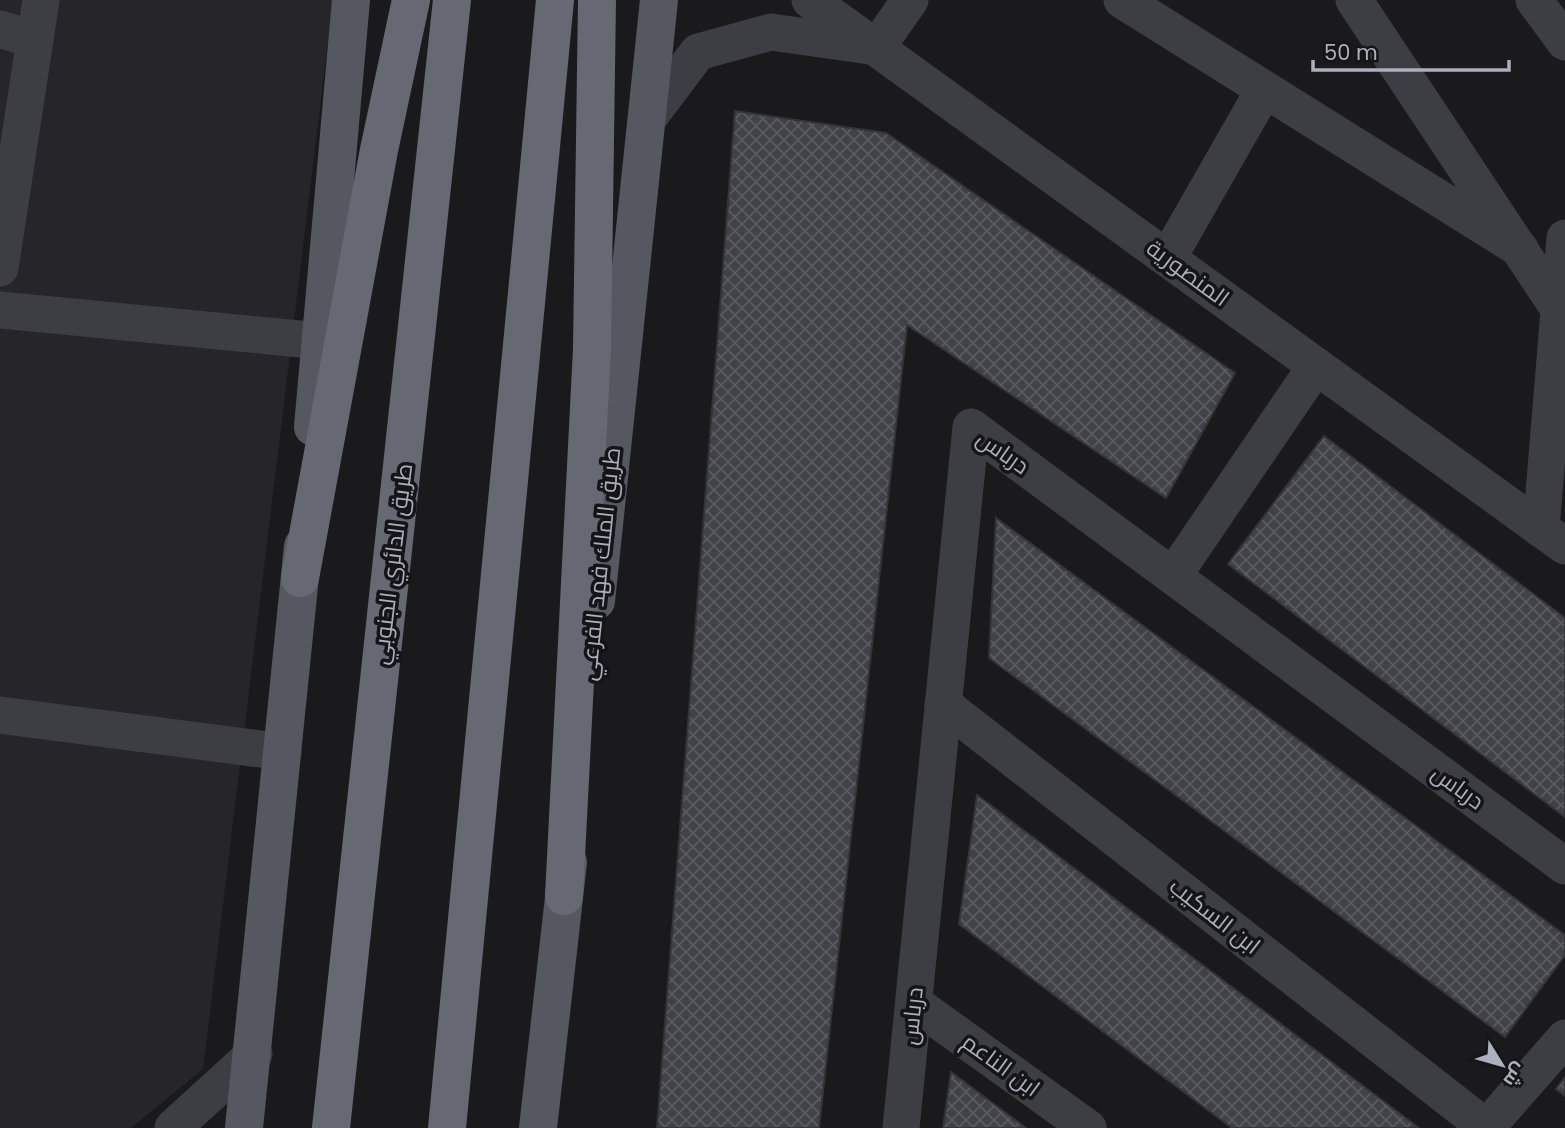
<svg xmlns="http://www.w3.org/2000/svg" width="1565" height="1128" font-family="Poppins,Cairo,sans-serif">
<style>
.built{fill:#26262a}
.building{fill:url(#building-cross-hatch);stroke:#343439;stroke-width:2}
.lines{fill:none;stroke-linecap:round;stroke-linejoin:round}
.minor{stroke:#3d3d44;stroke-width:37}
.major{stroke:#565861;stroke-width:38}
.highway{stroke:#666974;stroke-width:38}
.labels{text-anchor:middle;stroke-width:7;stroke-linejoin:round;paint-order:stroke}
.street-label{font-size:23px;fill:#acb0bd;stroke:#151518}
</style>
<defs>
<pattern id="building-cross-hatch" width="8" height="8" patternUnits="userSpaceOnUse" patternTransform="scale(1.75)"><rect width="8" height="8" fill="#414247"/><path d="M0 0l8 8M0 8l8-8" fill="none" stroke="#5a5b60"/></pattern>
</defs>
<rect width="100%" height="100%" fill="#1a1a1d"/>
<path class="built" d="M0 0H333L203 1069 131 1128H0Z"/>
<g class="building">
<path d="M735 111 886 133 1235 373 1166 498 907 325 819 1128H657Z"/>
<path d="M1324 436 1565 618V817L1228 564Z"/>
<path d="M996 518 1565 935V955L1505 1037 989 658Z"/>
<path d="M977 795 1419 1128H1232L959 924Z"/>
<path d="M951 1072 1026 1128H943Z"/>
<path d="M1565 1077V1096L1556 1089Z"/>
</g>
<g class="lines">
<g class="minor">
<path d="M810 0 1565 546"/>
<path d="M1122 0 1520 249"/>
<path d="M1354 0 1559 309"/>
<path d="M1534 0 1565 42"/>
<path d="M0 29 35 40"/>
<path d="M646 121 698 52 771 32 877 47 910 0"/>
<path d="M1168 258 1264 90"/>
<path d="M0 268 41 0"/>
<path d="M0 310 321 341"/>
<path d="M1541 529 1565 238"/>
<path d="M1173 576 1316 366"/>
<path d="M943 704 1487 1128"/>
<path d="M0 715 283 752"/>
<path d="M914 1003 1088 1128"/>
<path d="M173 1128 254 1054"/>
<path d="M901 1128 971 427 1565 866"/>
<path d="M1486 1128 1565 1038"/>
</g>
<g class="major">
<path d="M313 427 351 0"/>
<path d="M596 601 659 0"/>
<path d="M244 1128 303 546"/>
<path d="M538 1128 568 862"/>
</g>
<g class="highway">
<path d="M300 578 379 150 411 0"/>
<path d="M564 896 592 349 597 0"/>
<path d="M331 1128 452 0"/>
<path d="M447 1128 555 0"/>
</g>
</g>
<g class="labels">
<g class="street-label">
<text transform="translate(1188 273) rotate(36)" y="8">المنصورية</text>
<text transform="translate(1003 452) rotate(35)" y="8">درباس</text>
<text transform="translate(392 564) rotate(-83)" y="8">طريق الدائري الجنوبي</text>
<text transform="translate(600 564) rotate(-84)" y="8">طريق الملك فهد الفرعي</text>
<text transform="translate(1458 787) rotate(36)" y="8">درباس</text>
<text transform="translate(1215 916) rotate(38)" y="8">ابن السكيب</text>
<text transform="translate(912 1016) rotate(-84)" y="8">درباس</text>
<text transform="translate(1001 1065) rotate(36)" y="8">ابن الناعم</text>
</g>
</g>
<g transform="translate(1502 1065) rotate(127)" stroke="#151518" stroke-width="5" paint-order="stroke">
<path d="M0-5L12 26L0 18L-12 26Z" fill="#acb0bd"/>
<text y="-10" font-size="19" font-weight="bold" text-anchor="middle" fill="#acb0bd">ش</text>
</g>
<path d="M1313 60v10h196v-10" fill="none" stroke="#acb0bd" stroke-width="3.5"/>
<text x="1324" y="60" font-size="21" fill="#acb0bd" stroke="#151518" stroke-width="5" paint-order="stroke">50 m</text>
</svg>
